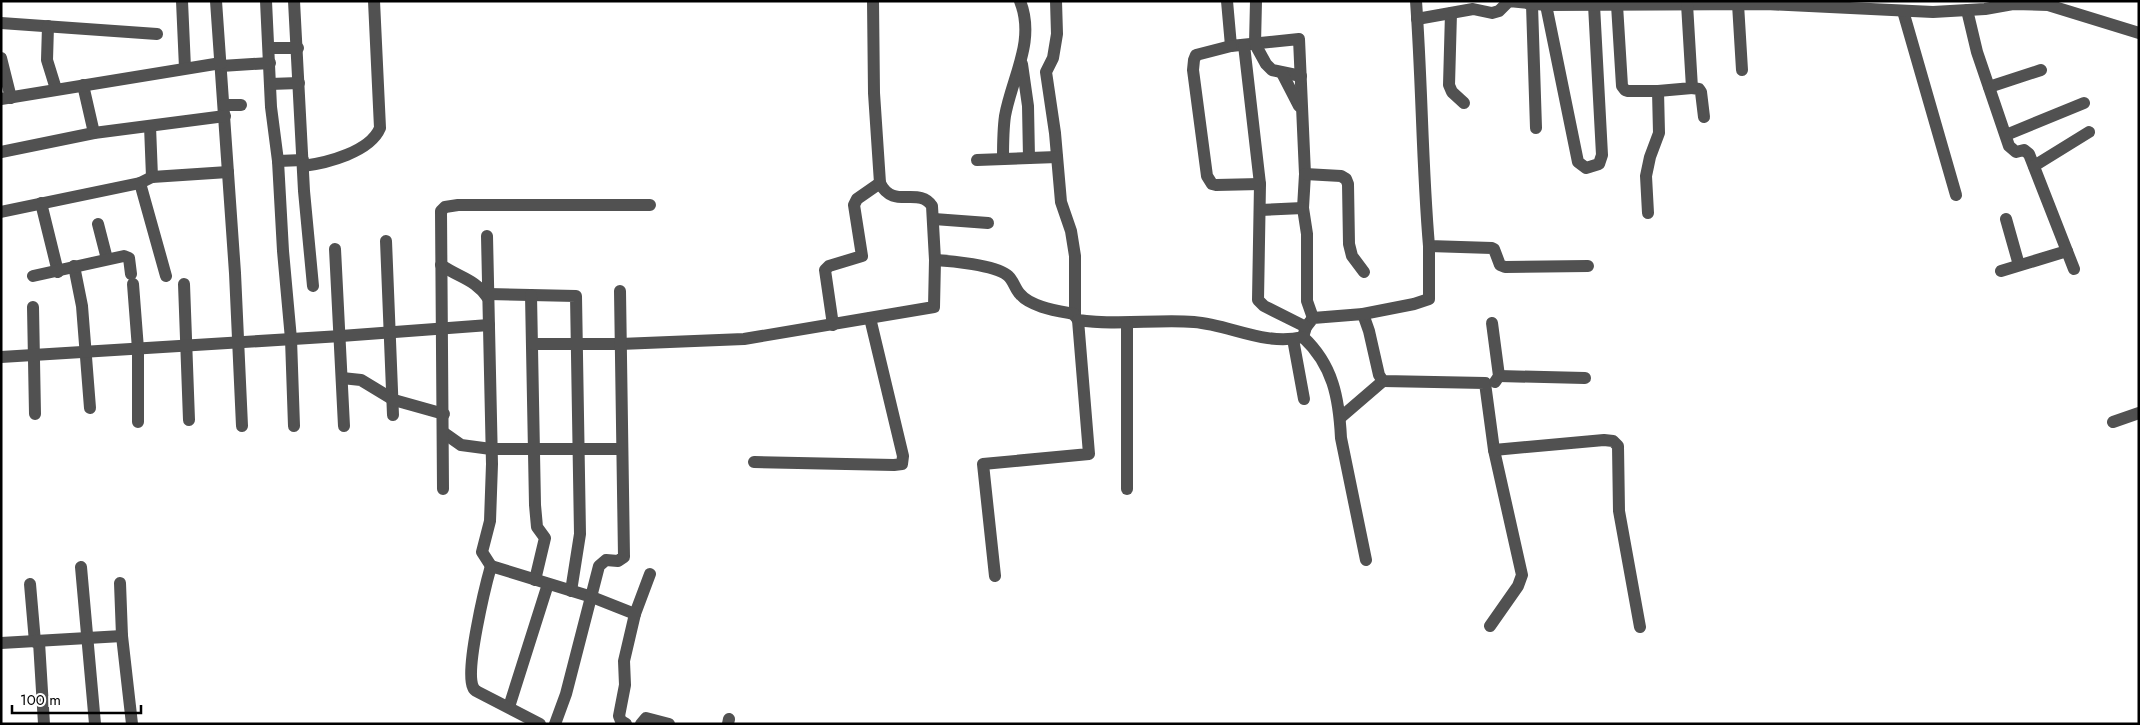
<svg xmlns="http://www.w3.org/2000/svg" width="2140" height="725" font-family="Jost,sans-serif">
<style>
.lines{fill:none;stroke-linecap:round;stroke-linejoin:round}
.minor{stroke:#515151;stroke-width:12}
</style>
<rect width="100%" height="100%" fill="#fff"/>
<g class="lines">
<g class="minor">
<path d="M182 1 185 68"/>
<path d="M216 1 235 273 242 426"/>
<path d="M266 1 271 107 278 161 283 251 291 339 294 426"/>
<path d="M294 1 304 191 313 286"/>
<path d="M1056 1 1057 34 1053 58 1046 72 1055 133 1061 202 1071 231 1075 256V316L1078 320C1117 326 1155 319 1194 322 1231 325 1264 346 1303 337L1306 327 1313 318 1363 314 1369 331 1379 375 1383 381 1485 383 1494 450 1522 575 1518 586 1490 626"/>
<path d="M1227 1 1231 46 1299 39 1305 174 1303 208 1307 234V301L1313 318"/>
<path d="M1256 1 1255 44 1266 64 1272 70 1301 76"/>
<path d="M1416 1C1422 83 1422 165 1429 246L1492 248 1494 249 1500 265 1505 267 1588 266"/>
<path d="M1738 4 1742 70"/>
<path d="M1532 5 1536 128"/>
<path d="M1546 5 1578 162 1586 168 1599 164 1602 155 1594 5"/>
<path d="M1617 5 1622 86 1625 90 1628 91H1658L1659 133 1650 157 1646 176 1648 213"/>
<path d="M1967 10 1977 52 2009 146 2016 152 2024 150 2029 154 2074 269"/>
<path d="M1903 11 1956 195"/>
<path d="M1451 13 1449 85 1452 92 1464 103"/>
<path d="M1417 19 1473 9 1492 13 1499 11 1509 1 1546 5 1766 4 1933 12 1985 9 2013 4 2048 5 2139 33"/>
<path d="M1 23 157 34"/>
<path d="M48 26 47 60 56 89"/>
<path d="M1244 45 1260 184 1258 300 1264 306 1306 327"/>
<path d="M1231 46 1196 55 1194 60 1193 70 1207 176 1212 184 1216 185 1260 184"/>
<path d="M269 48H298"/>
<path d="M1 58 11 98"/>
<path d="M1022 64 1028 106 1029 158"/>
<path d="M221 66 270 63"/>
<path d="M1282 73 1299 106"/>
<path d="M270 84 299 83"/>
<path d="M83 85 94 133"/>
<path d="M1989 87 2041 70"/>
<path d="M1692 88 1699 89 1701 92 1704 117"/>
<path d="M1658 91 1692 88 1687 4"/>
<path d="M1 99 221 63"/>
<path d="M224 105H241"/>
<path d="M150 126 152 177"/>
<path d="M2006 135 2084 103"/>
<path d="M1 152 94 133 225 116"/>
<path d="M1003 159C1003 144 1003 130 1005 116 1012 77 1036 41 1020 1"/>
<path d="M977 160 1057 157"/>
<path d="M278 161 303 160"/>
<path d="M303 166C327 163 370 152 380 128L374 1"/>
<path d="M2034 166 2089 132"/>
<path d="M1305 174 1341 176 1346 179 1348 184 1349 244 1352 256 1364 272"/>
<path d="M140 183 166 276"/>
<path d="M41 203 58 272"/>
<path d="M1260 210 1303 208"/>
<path d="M1 212 140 183 152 177 228 172"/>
<path d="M934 219 988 223"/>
<path d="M2006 219 2019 265"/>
<path d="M98 224 107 259"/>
<path d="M487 236 492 464 490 521 482 552 491 566"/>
<path d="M386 241 393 415"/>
<path d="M335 249 344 426"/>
<path d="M935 260C952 261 994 265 1007 275 1013 279 1015 289 1020 294 1030 307 1059 311 1074 314"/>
<path d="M441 265C460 278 475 279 488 298"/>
<path d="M74 266 82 306 90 408"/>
<path d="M2001 271 2067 251"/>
<path d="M33 276 124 256 129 258 131 274"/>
<path d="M133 284 138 349V422"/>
<path d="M184 284 189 420"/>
<path d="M488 294 576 296 580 534 571 591"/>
<path d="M531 295 535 505 537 527 545 538 535 580"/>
<path d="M33 307 35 414"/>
<path d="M1363 314 1414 304 1429 299V246"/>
<path d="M1492 323 1499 376 1495 382"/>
<path d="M833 325 825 270 829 266 862 256 854 205 857 199 880 183"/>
<path d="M1303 337C1333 365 1339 398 1341 438L1366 560"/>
<path d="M1293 339 1304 399"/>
<path d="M532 344H620L744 339 934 307 935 260 932 206C919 186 893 210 880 183L874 93 873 1"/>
<path d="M1 357 341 336 489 325"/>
<path d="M1499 376 1585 378"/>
<path d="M342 378 361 380 394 400 444 414"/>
<path d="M1340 418 1383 381"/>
<path d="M2113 422 2139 413"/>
<path d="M444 433 461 445 491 449H621"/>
<path d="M1494 450 1604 440 1613 441 1618 446 1619 511 1640 627"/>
<path d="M754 462 894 465 902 464 903 456 870 318"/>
<path d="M443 489 441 211 445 207 458 205H650"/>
<path d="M1127 489V323"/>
<path d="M81 567 95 724"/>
<path d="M995 576 983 464 1089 454 1078 320"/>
<path d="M120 583 122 636 132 724"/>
<path d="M30 584 35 642"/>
<path d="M39 642 44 724"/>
<path d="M1 643 122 636"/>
<path d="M509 707 548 584"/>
<path d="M540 724 478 692C476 691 474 690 473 687 465 670 485 587 491 566L592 597 635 614"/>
<path d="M555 724 566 694 599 566 606 560 618 561 624 557 620 291"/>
<path d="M626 724 621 721 619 716 625 685 624 661 635 614 650 574"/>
<path d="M641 724 646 718 669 724"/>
<path d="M728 724 729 719"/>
</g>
</g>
<rect width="2140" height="725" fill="none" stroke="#000000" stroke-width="5"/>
<path d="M12 705v8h129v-8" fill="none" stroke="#000000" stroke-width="2.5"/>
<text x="20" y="705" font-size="15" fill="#000000" stroke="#ffffff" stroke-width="4" paint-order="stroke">100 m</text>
</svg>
